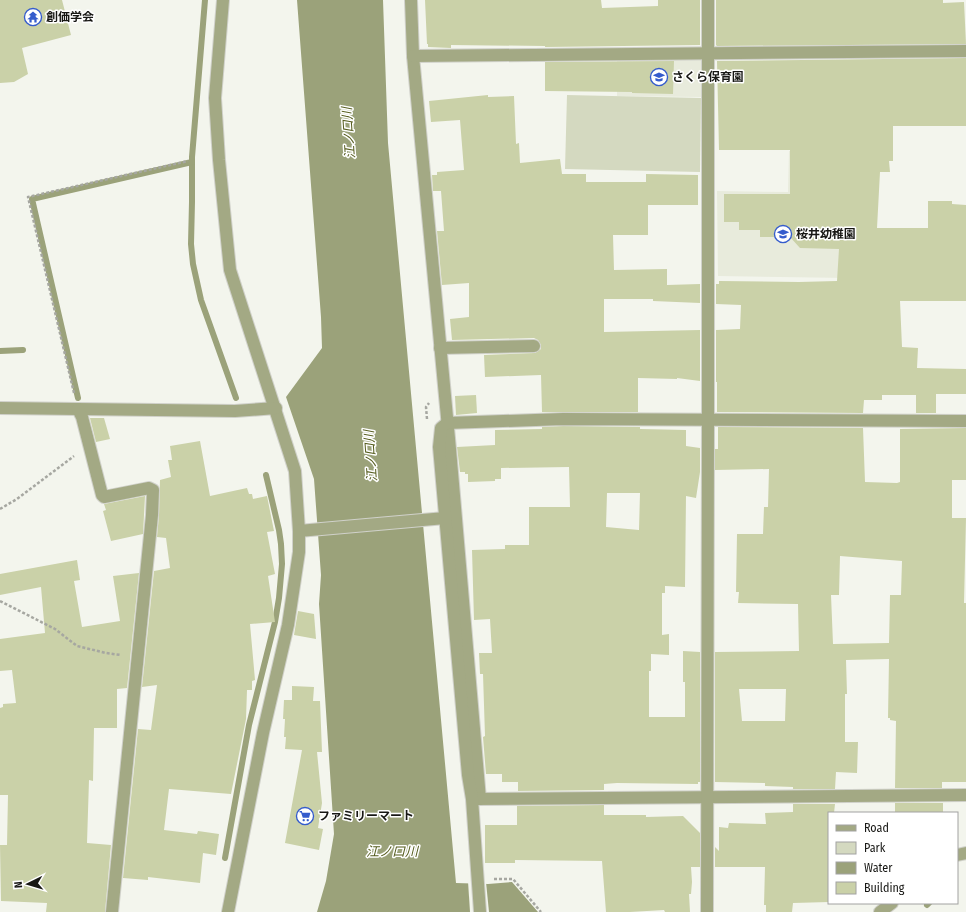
<svg xmlns="http://www.w3.org/2000/svg" width="966" height="912" font-family="'Fira Sans Condensed','Noto Sans JP',sans-serif">
<style>
.built{fill:#e8ebdc}
.green{fill:#d4d9c0}
.water{fill:#9ba27a}
.pier{fill:#f3f5ed}
.lines{fill:none;stroke-linecap:round;stroke-linejoin:round}
.stream{stroke:#9ba27a;stroke-width:6}
.building{fill:#cad1a8;fill-rule:evenodd}
.minor-casing{stroke:#d0d1ca;stroke-width:14}
.path{stroke:#a6a7a1;stroke-width:2.5;stroke-dasharray:3 2;stroke-linecap:butt}
.minor{stroke:#a3a984;stroke-width:12}
.labels{text-anchor:middle;stroke-width:3;stroke-linejoin:round;paint-order:stroke}
.poi-label{font-size:12px;font-weight:bold;fill:#171714;stroke:#fff;text-anchor:start}
.water-label{font-size:13px;font-style:italic;fill:#565d1e;stroke:#fff}
</style>
<rect width="100%" height="100%" fill="#f3f5ed"/>
<g class="built">
<path d="M617 59H701V97L617 96Z"/>
<path d="M789 151H821L848 278 718 276 717 191 788 192Z"/>
</g>
<path class="green" d="M567 95 701 98 700 172 565 169Z"/>
<path class="water" d="M297 0H383L388 143 456 883 488 884 512 882 538 912H317L326 881 334 834 319 604 321 575 314 479 286 397 322 348 321 317Z"/>
<path class="pier" d="M468 881 486 882 489 912H470Z"/>
<g class="lines">
<g class="stream">
<path d="M205 0 192 157V202L191 244 193 264 201 300 236 398"/>
<path d="M0 351 23 350"/>
<path d="M78 398 32 199 192 162"/>
<path d="M225 858 249 725 275 622 279 598 282 564 281 544 279 530 266 475"/>
<path d="M927 905 929 903"/>
</g>
</g>
<g class="building">
<path d="M0 0H62L71 35 22 48 28 74 14 82 0 83Z"/>
<path d="M425 0H601L602 8 658 6V0H700V45L545 47V46L451 45V48L428 47V44H427Z"/>
<path d="M716 0H943V3L964 2 966 44 717 46 716 45Z"/>
<path d="M966 58V126H893V161H889L890 172H880L877 228H928V201H952V204L966 205V301H900L902 347 918 348 917 368 966 369V394H936V413H916V395H882V400H864L863 413 717 412V382H716V330L740 329 741 305 716 304V284H719V281L799 282 837 281 839 249 800 248 790 237H760V230H739V222H724V194H790V150H719L717 61Z"/>
<path d="M674 61 673 94 632 93V92L545 91V62Z"/>
<path d="M488 95V97L514 96 516 144 519 143 520 163 560 159 562 174H586V182H646V174L698 175V205H648V235H613L614 270 667 269V285L700 284V303L653 301V299H604V332L700 330V381L677 378V379L638 378V412H542L541 375 485 377 484 355 535 353 541 349V345L538 340 534 338 452 340 450 319 469 317V283L442 285 437 231H444L441 191H433L432 175H437V172L464 170 460 120 431 122 429 101Z"/>
<path d="M476 395 477 413 456 415 455 396Z"/>
<path d="M90 418H104L110 439 96 442Z"/>
<path d="M563 426 639 427H640V429L686 430V446L700 448V472L696 498 686 496 685 587 665 586V593H662V635L669 634V655L651 654V671H649V717H685V682H683V651L700 652V782H698V784L617 783 604 784V790L518 791V782H502V774H486L483 737 485 736 483 674H480L479 653H492L490 619 474 620 472 550 505 549V545H529V507H570L569 467 501 468V479H495V481L468 482V474H465V472H460L457 447 495 445V430L542 429V427ZM607 493H640L639 530 606 527Z"/>
<path d="M718 427 863 428 865 482 897 483 900 482V429L966 428V480H952V518H966L964 603H966V782H942V788H895L896 721 890 720V718H888L889 659 846 660 847 694H845V742H858L857 773 836 772 835 789H793V787L765 786V783L715 782V652L799 651 798 604 738 603 739 592H736L737 534H763L764 507H768L769 469 715 470V449H718ZM840 556 902 561 901 595H890L889 643 833 644 831 595H839ZM739 689H786L785 721H742Z"/>
<path d="M200 441 210 496 247 488 249 494H252L253 499 267 496 274 531 267 532 275 574 268 576 275 622 250 624 255 680 252 681V690H247L246 719 231 794 169 789 164 830 197 834 198 831 219 834 216 855 203 853 200 883 148 877V880L123 878 138 729 151 730 157 685 142 687 154 571 170 568 166 538 157 537 159 515 160 480 171 477 168 460H172L170 446Z"/>
<path d="M145 496 143 534 111 541 103 511 106 510 104 504Z"/>
<path d="M77 560 80 580 74 581 82 627 120 621 113 576 139 573 127 688 117 689V728H94L93 781 89 780 87 843 111 845 105 912H46L47 903 1 901 0 845H7L8 795H0V708L3 707V704L16 703 12 670 0 671V639L45 633 41 587 0 595V574Z"/>
<path d="M298 611 314 614 316 639 294 635Z"/>
<path d="M292 686 314 687 313 701H320L322 752H317L322 803 318 828 323 829 319 850 285 843 302 750 285 749 286 737H284L285 719H283L284 700H292Z"/>
<rect x="895" y="803" width="48" height="10"/>
<path d="M793 804H835L834 813H829V902L793 903 792 912H766V905H764L765 867H715V847L719 851V827L728 828 729 823 766 824 765 813 793 812Z"/>
<path d="M604 805V815H646V817L683 816 700 833V867H691L692 882 691 894H689L690 912H665L664 910 630 912H606L602 861 515 860V863H485V825H517V806Z"/>
</g>
<g class="lines">
<g class="minor-casing">
<g id="minor">
<path d="M223 0 215 98 219 160 230 270 295 471 299 531V552L288 625 263 733 228 912"/>
<path d="M411 0 413 56 450 449 480 799"/>
<path d="M413 56 966 51"/>
<path d="M440 348 534 346"/>
<path d="M0 408 235 411 276 408"/>
<path d="M78 409 82 417 102 495 104 497 149 488 153 490 152 515 112 912"/>
<path d="M299 531 445 518"/>
<path d="M473 799 966 795"/>
<path d="M957 855 966 853"/>
<path d="M480 912 472 799 468 775 439 447 441 428 447 423 563 419 966 421"/>
<path d="M707 912 708 420V0"/>
<path d="M880 912 892 903"/>
</g>
</g>
<g class="path">
<path d="M74 393 28 197 188 161"/>
<path d="M427 419 426 407 429 403"/>
<path d="M0 509 17 499 74 456"/>
<path d="M0 601 55 629 77 646 106 653 121 655"/>
<path d="M494 879H513L541 912"/>
</g>
<use href="#minor" class="minor"/>
</g>
<defs>
<g id="temple-ring" transform="scale(0.9)"><circle r="9.5" fill="#fff" stroke="#355ccc" stroke-width="1.5"/><path d="M0-6L5-2H3V0L6.5 2.5H4V6H1.5V3h-3V6H-4V2.5H-6.5L-3 0V-2H-5Z" fill="#355ccc"/></g>
<g id="school-ring" transform="scale(0.9)"><circle r="9.5" fill="#fff" stroke="#355ccc" stroke-width="1.5"/><path d="M0-5L7-2L0 1L-7-2ZM-4 1L0 2.5L4 1V4Q0 6-4 4Z" fill="#355ccc"/></g>
<g id="supermarket-ring" transform="scale(0.9)"><circle r="9.5" fill="#fff" stroke="#355ccc" stroke-width="1.5"/><path d="M-6-5.5h2.5l.6 2H6L4.5 2H-2.5L-4.4-4H-6ZM-1.5 3.2a1.3 1.3 0 1 0 .1 0ZM3 3.2a1.3 1.3 0 1 0 .1 0Z" fill="#355ccc"/></g>
</defs>
<g fill-rule="evenodd">
<use href="#temple-ring" x="33" y="17"/>
<use href="#school-ring" x="659" y="77"/>
<use href="#school-ring" x="783" y="234"/>
<use href="#supermarket-ring" x="305" y="816"/>
</g>
<g class="labels">
<g class="poi-label">
<text x="46" y="21">創価学会</text>
<text x="672" y="81">さくら保育園</text>
<text x="796" y="238">桜井幼稚園</text>
<text x="318" y="820">ファミリーマート</text>
</g>
<g class="water-label">
<text transform="translate(348 133) rotate(-94)" y="5">江ノ口川</text>
<text transform="translate(370 456) rotate(-94)" y="5">江ノ口川</text>
<text x="392" y="856">江ノ口川</text>
</g>
</g>
<rect x="828" y="812" width="130" height="92" fill="#ffffff" stroke="#a2a2a1"/>
<rect x="836" y="825" width="20" height="6" fill="#a3a984" stroke="#a2a2a1"/>
<text x="864" y="832" font-size="12" fill="#171714">Road</text>
<rect x="836" y="842" width="20" height="12" fill="#d4d9c0" stroke="#a2a2a1"/>
<text x="864" y="852" font-size="12" fill="#171714">Park</text>
<rect x="836" y="862" width="20" height="12" fill="#9ba27a" stroke="#a2a2a1"/>
<text x="864" y="872" font-size="12" fill="#171714">Water</text>
<rect x="836" y="882" width="20" height="12" fill="#cad1a8" stroke="#a2a2a1"/>
<text x="864" y="892" font-size="12" fill="#171714">Building</text>
<g transform="translate(28 884) rotate(265)" stroke="#ffffff" stroke-width="3" paint-order="stroke">
<path d="M0-3L7 15L0 10L-7 15Z" fill="#171714"/>
<text y="-6" font-size="11" font-weight="bold" text-anchor="middle" fill="#171714">N</text>
</g>
</svg>
